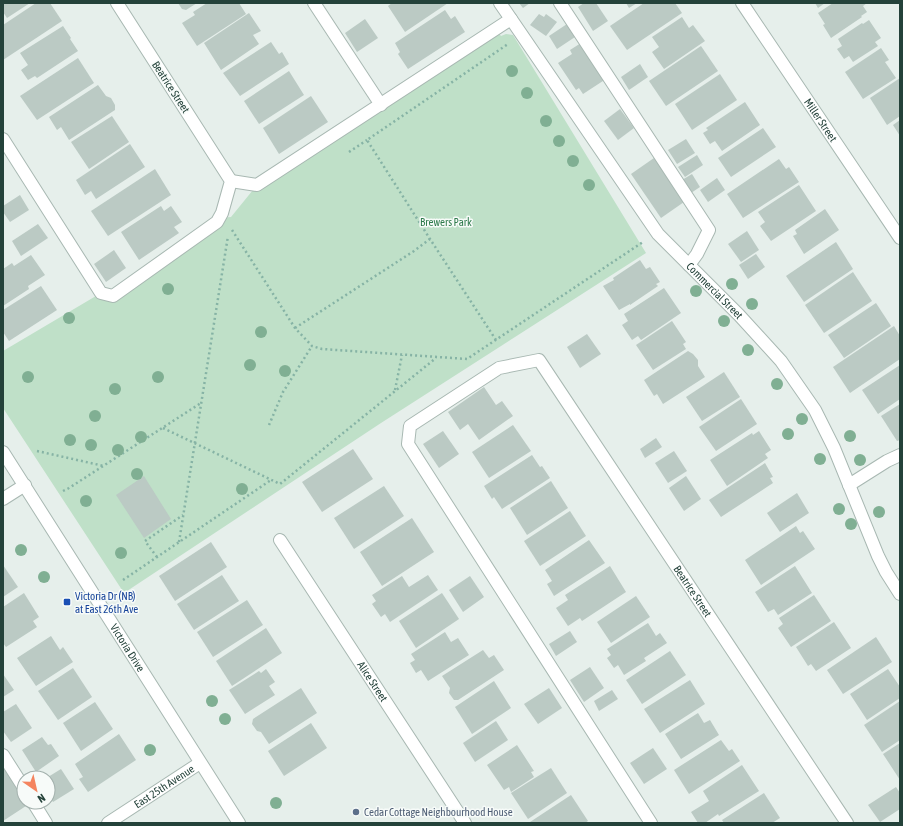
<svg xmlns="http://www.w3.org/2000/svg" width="903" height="826" font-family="'Asap Condensed',sans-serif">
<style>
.green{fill:#bfe0c8}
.building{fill:#bbcac4}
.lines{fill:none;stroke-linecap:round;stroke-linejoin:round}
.minor-casing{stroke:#a8b8b2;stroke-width:14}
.path{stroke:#86b3a5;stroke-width:2.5;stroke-dasharray:2 3;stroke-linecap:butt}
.minor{stroke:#fff;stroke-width:12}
.tree{fill:#80af93}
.transit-dot{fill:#1a4fb4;stroke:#f7fbf9;stroke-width:1.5}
.service-dot{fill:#5c6f8a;stroke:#f7fbf9;stroke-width:1.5}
.labels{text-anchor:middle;stroke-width:3;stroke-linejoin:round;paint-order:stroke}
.street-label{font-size:11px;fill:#24423a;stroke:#f7fbf9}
.park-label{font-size:11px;fill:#2d7a4b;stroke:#f7fbf9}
.transit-label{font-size:11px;fill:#164399;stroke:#f7fbf9;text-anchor:start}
.service-label{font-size:11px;fill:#4e5e75;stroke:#f7fbf9;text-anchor:start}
</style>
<rect width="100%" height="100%" fill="#e6efeb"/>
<path class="green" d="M495 29 501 36 506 34 513 35 646 253 381 423 124 593 3 408V351L101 293 113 295 219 218 231 217 257 185Z"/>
<g class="building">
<path d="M3 3H30L7 18 3 12Z"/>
<path d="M36 3H50L62 21 3 60V25Z"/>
<path d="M178 3H197L186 10 182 9Z"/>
<path d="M207 3H239L246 14 197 46 182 23 195 15 193 12Z"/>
<path d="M392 3H448L405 32 388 6Z"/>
<path d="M519 3H530L523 8Z"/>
<path d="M584 3H596L608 21 593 31 578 7Z"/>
<path d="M626 3H637L629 8Z"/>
<path d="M644 3H675L682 13 627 50 610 26Z"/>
<path d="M815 3H825L818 8Z"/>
<path d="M833 3H867L863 6 867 12 861 16 862 17 831 38 823 25 825 24 818 13Z"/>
<path d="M445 10 451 19 455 16 465 32 408 69 398 54 400 52 395 43Z"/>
<path d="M249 13 261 31 253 35 259 44 221 70 204 43Z"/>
<path d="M539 14 544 17 546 14 557 22 546 36 530 25Z"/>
<path d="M682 17 689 28 693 25 705 41 664 69 652 52 659 47 652 37Z"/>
<path d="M365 19 378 38 357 52 345 33Z"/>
<path d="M869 20 881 38 875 42 878 46 853 62 849 56 844 59 837 49 842 46 838 39 862 23 863 24Z"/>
<path d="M567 24 575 37 557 49 549 36Z"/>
<path d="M63 26 71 38 70 39 78 51 37 78 35 76 28 80 21 70 28 65 20 53Z"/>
<path d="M271 42 279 54 282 52 289 64 240 96 223 73Z"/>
<path d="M581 43 606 79 583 94 579 88 576 90 558 63 572 54 570 50Z"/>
<path d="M701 46 718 71 666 106 649 81Z"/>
<path d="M881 48 889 60 885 62 896 78 863 99 845 72Z"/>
<path d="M78 58 94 83 37 120 20 96Z"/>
<path d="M640 64 648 77 629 90 621 77Z"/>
<path d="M289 71 304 95 259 124 244 101Z"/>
<path d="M720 74 737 100 692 130 675 104Z"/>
<path d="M900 78V116L887 125 870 98Z"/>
<path d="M98 85 106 96 111 98 115 105V110L69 140 61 127 57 130 49 117Z"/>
<path d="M311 96 328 122 279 154 263 128Z"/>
<path d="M745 102 760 125 722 151 715 141 710 144 703 133 708 130 706 128Z"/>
<path d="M620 109 634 128 618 140 604 121Z"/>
<path d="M112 116 129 142 89 169 71 142Z"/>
<path d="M900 120V136L893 125Z"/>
<path d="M763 128 776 147 731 177 718 158Z"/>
<path d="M686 139 695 153 677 164 668 150Z"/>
<path d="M130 144 145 167 96 199 91 191 85 195 76 180Z"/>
<path d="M697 155 703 165 685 177 678 167Z"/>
<path d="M654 158 684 202 661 218 631 174Z"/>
<path d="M779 159 786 169 789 167 799 182 743 218 727 194Z"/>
<path d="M155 169 171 195 108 236 91 211Z"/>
<path d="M692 174 700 187 691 193 682 180Z"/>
<path d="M717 178 725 190 708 202 700 190Z"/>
<path d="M799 185 816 211 771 241 760 226 765 222 758 212Z"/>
<path d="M20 195 29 210 10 222 3 212V206Z"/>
<path d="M161 206 164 211 171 206 182 222 174 227 179 233 139 260 121 232Z"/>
<path d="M825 209 839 230 804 254 793 236 797 234 795 230Z"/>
<path d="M38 224 48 238 21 256 12 241Z"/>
<path d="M747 231 759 250 741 262 728 244Z"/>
<path d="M836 242 853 269 804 302 786 276Z"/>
<path d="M114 250 126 268 106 282 94 264Z"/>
<path d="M756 254 765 267 748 279 739 265Z"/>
<path d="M31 255 45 275 28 286 29 289 3 306V269L12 263 14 266Z"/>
<path d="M640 260 646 269 650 267 660 282 656 284 658 286 630 305V304L619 310 603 286 614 280 613 278Z"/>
<path d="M853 272 872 301 824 333 805 305Z"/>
<path d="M41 286 57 310 9 341 3 332V310Z"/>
<path d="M664 288 681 313 641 340 638 336 632 340 622 325 628 321 624 314Z"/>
<path d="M876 303 891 326 844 358 828 335Z"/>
<path d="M672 321 686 342 683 344 686 349 653 370 636 345Z"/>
<path d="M894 326 900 336V359L850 393 833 367Z"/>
<path d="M587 334 601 354 580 368 567 347Z"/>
<path d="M688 351 693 354 698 360V366L705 377 663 404 657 394 654 396 644 380Z"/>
<path d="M900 365V399L878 414 862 390Z"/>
<path d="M724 372 740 397 702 421 686 397Z"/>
<path d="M484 387 496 405 502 401 513 416 479 440 468 424 460 430 448 412Z"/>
<path d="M741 399 757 424 716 451 699 427Z"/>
<path d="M900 404V440L897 441 881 416Z"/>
<path d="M513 425 531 451 489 478 472 452Z"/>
<path d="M443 431 459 454 439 468 423 444Z"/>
<path d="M759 431 771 450 765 454 768 458 727 486 710 460 752 433 753 435Z"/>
<path d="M656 438 662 447 645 458 640 449Z"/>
<path d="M353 449 373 479 322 512 302 482Z"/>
<path d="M674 451 687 471 668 483 655 463Z"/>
<path d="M532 455 540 467 542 466 550 478 502 509 494 497 492 499 484 486Z"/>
<path d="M765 463 773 477 770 478 773 483 721 517 709 500Z"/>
<path d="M144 476 171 519 144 538 116 495Z"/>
<path d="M686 476 701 499 684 511 669 488Z"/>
<path d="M551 481 568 508 527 535 510 508Z"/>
<path d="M384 486 404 516 354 549 334 518Z"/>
<path d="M797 493 809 513 780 532 767 513Z"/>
<path d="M570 511 586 536 540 566 524 541Z"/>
<path d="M412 518 434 552 382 586 360 552Z"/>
<path d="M796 526 800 533 803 531 815 549 761 585 745 560Z"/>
<path d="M589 540 605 563 554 596 547 584 552 581 545 570Z"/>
<path d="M211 542 227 567 175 601 159 576Z"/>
<path d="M3 565 18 587 3 597Z"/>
<path d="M610 566 626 592 582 621 580 618 568 626 556 608 568 600 565 595Z"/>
<path d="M795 566 812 593 778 615 774 609 768 612 755 592Z"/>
<path d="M222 575 239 601 194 630 177 604Z"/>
<path d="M428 575 438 590 390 622 385 614 381 617 372 604 376 601 372 595 402 576 409 587Z"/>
<path d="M470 576 484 597 463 612 449 590Z"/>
<path d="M24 593 39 617 33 621 37 627 6 647 3 643V607Z"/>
<path d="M442 593 459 619 416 648 399 621Z"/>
<path d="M814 595 831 621 791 647 778 628 783 624 779 618Z"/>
<path d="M636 596 650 617 611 643 597 622Z"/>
<path d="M247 600 263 625 213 657 197 632Z"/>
<path d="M834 622 851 648 816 671 811 664 808 666 796 647Z"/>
<path d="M648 623 656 636 660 633 667 643 644 658 646 661 624 675 618 665 614 668 607 658 611 655 607 649Z"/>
<path d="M266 628 282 653 232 686 216 661Z"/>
<path d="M570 631 577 642 556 656 549 644Z"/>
<path d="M445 632 451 642 458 638 469 655 428 681 421 670 416 673 410 663 415 660 411 654Z"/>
<path d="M51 636 60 650 63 647 73 662 36 686 17 658Z"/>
<path d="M876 637 892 662 843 694 827 670Z"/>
<path d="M483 650 489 658 494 655 504 670 458 700H454L449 693 450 688 442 676Z"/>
<path d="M670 651 686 675 642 704 626 680Z"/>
<path d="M590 667 604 688 584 702 570 680Z"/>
<path d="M73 668 92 697 58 720 38 691Z"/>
<path d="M266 669 275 682 269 686 275 695 245 714 229 690 259 671 261 673Z"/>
<path d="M888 669 900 687 899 693 900 698 867 720 850 694Z"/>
<path d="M3 674 14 690 3 697Z"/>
<path d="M690 680 705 704 660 733 644 709Z"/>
<path d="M494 681 511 708 472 734 455 707Z"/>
<path d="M301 688 317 713 269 744 261 732 257 731 252 724 253 719Z"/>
<path d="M549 688 562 708 538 724 524 704Z"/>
<path d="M612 690 618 699 599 711 594 701Z"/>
<path d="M900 701V740L882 752 864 725Z"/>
<path d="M95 702 113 729 81 751 63 723Z"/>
<path d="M16 704 32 728 11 742 3 731V712Z"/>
<path d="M698 713 704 723 710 720 719 735 681 759 665 734Z"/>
<path d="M496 721 508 740 475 762 463 743Z"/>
<path d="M311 723 327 748 284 776 268 751Z"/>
<path d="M119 734 136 760 88 792 79 779 83 777 75 764Z"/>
<path d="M42 737 48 745 51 744 59 756 36 772 22 750Z"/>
<path d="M721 740 729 751 732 749 740 761 689 794 674 770Z"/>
<path d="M900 743V780L883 754Z"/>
<path d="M517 745 534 771 531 772 534 777 511 792 509 787 504 790 487 765Z"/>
<path d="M653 748 667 769 644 784 630 763Z"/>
<path d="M3 765 24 797V802H27L29 804 3 821Z"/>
<path d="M742 765 759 791 719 816 718 814 705 823H698L691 812 709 801 703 791Z"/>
<path d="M551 768 567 793 528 819 511 793Z"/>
<path d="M61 769 74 789 53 802 48 794V777Z"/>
<path d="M896 787 900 793V809L880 822 868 805Z"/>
<path d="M764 793 780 818 772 823H724L722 820Z"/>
<path d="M571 795 588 821 585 823H531L530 822Z"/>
</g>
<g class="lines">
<g class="minor-casing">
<g id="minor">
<path d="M314 3 381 105"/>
<path id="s1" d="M500 3 658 234 739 315 781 361 815 410 834 448 878 556 886 572 900 594"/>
<path d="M560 3 709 230 697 254 689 265"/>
<path id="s2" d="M742 3 900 238"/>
<path d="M3 139 101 293 113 296 217 222 222 213 231 181 117 3"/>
<path d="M231 181 257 185 511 19"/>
<path id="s3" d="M3 452 239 823"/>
<path d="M849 485 887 461 900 455"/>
<path d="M3 499 25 485"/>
<path id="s4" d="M280 540 465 823"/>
<path d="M3 755 24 788"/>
<path d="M33 802 46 823"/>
<path id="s5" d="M108 823 200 763"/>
<path id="s6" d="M651 823 408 444 410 426 499 368 539 360 847 823"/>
</g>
</g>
<g class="path">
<path d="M349 152 367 140"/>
<path d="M232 230 295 328 312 346 322 349 467 359 643 242"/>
<path d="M295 328 414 251 430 239"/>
<path d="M496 340 430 239 367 140 508 44"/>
<path d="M395 390 402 355"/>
<path d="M269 425 283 392 312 346"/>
<path d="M163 428 280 484 436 358"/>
<path d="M37 451 104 466"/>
<path d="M63 491 69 488 201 403"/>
<path d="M179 542 228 236"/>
<path d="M157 557 145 541 183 515"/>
<path d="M123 580 271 480"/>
</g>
<use href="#minor" class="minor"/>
</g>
<g class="tree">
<circle cx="512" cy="71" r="6"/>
<circle cx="527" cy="93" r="6"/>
<circle cx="546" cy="121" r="6"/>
<circle cx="559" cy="141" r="6"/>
<circle cx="573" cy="161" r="6"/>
<circle cx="589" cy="185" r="6"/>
<circle cx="732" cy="284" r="6"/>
<circle cx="168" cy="289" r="6"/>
<circle cx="696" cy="291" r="6"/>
<circle cx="752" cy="304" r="6"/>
<circle cx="69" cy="318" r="6"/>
<circle cx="724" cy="321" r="6"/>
<circle cx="261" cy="332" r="6"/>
<circle cx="748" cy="350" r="6"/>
<circle cx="250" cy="365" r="6"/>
<circle cx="285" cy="371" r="6"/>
<circle cx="28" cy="377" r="6"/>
<circle cx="158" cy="377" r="6"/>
<circle cx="777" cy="384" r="6"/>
<circle cx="115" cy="389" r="6"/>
<circle cx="95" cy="416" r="6"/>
<circle cx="802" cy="419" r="6"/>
<circle cx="788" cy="434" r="6"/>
<circle cx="850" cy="436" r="6"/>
<circle cx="141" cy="437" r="6"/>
<circle cx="70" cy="440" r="6"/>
<circle cx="91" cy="445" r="6"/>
<circle cx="118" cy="450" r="6"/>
<circle cx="820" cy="459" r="6"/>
<circle cx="860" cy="460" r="6"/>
<circle cx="137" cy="474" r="6"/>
<circle cx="242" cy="489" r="6"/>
<circle cx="86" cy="501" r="6"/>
<circle cx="839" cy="509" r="6"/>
<circle cx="879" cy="512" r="6"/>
<circle cx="851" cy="524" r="6"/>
<circle cx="21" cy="550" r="6"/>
<circle cx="121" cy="553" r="6"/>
<circle cx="44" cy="577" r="6"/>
<circle cx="212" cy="701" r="6"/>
<circle cx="225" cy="719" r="6"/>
<circle cx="150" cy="750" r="6"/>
<circle cx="276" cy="803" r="6"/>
</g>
<rect class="transit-dot" x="63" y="598" width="8" height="8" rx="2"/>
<circle class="service-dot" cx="356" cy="812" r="4"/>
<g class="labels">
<g class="street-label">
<text transform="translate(171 87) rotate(57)" y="4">Beatrice Street</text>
<text dy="4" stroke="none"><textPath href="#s2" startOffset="141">Miller Street</textPath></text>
<text dy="4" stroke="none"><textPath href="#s1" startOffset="360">Commercial Street</textPath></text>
<text dy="4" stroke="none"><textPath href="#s6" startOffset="893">Beatrice Street</textPath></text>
<text dy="4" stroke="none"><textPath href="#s3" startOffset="232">Victoria Drive</textPath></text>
<text dy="4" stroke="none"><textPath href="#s4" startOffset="169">Alice Street</textPath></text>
<text dy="4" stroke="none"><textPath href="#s5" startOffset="67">East 25th Avenue</textPath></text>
</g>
<g class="park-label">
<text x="446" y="226">Brewers Park</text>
</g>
<g class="transit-label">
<text x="75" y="600">Victoria Dr (NB)<tspan x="75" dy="13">at East 26th Ave</tspan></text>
</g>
<g class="service-label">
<text x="364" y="816">Cedar Cottage Neighbourhood House</text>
</g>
</g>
<rect width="903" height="826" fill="none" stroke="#24423a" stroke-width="8"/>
<g transform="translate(36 790) rotate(146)"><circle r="19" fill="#f7fbf9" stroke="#a3b1ad"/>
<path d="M0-3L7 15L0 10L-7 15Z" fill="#f4845f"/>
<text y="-6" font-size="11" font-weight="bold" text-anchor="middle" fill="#24423a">N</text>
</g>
</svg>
